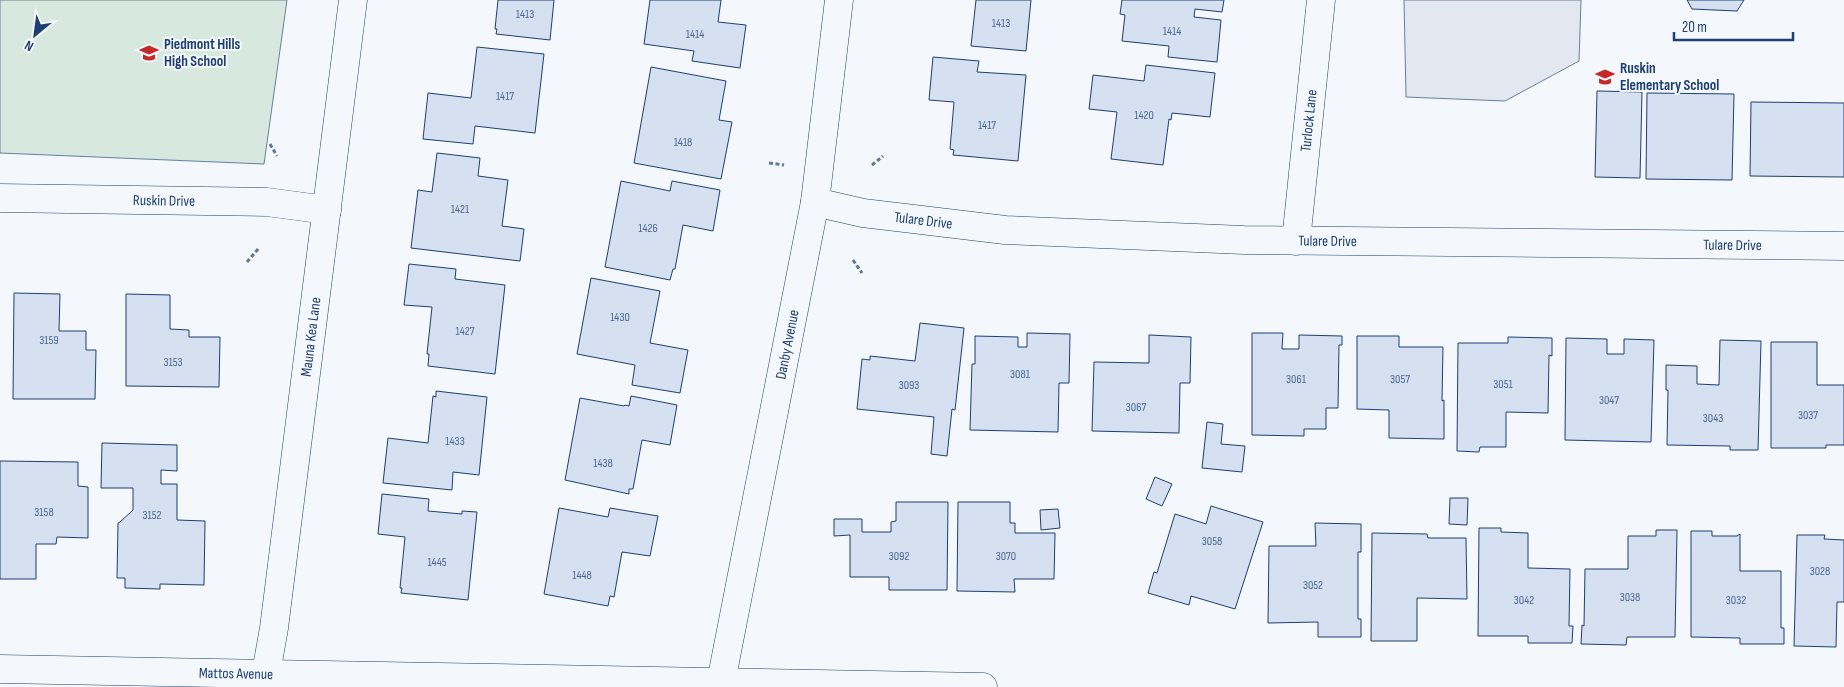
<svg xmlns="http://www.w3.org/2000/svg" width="1844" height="687" font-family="'Sofia Sans Condensed',sans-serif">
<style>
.green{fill:#d7e8df;stroke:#687fa3}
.parking{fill:#e3e8f0;stroke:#687fa3}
.building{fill:#d5e0f0;stroke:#1d3f73}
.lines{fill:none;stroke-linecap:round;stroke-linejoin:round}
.minor-casing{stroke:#1d3f73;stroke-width:29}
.path{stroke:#5e769c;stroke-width:3;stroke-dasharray:4 2.5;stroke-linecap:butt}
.minor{stroke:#f4f7fb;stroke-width:28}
.labels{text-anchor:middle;stroke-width:4;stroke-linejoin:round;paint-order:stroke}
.number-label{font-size:12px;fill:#4b6792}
.poi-label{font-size:15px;font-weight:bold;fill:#1d3f73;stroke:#f4f7fb;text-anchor:start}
.street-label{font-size:15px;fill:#1d3f73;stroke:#f4f7fb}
</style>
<rect width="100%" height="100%" fill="#f4f7fb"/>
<path class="green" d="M0 0H287L264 164 0 153Z"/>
<path class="parking" d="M1404 0H1581L1579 61 1505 101 1406 97Z"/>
<g class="building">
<path d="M498 0H554L550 40 496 34 497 29H495Z"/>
<path d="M650 0H721L718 22 746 25 740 68 692 61 694 51 644 44Z"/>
<path d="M976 0H1031L1026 51 971 46Z"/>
<path d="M1122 0H1224L1222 12 1195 9 1194 17 1221 20 1217 62 1168 57 1169 46 1122 41 1125 15 1120 14Z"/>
<path d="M1687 0H1744L1737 11 1692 9Z"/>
<path d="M477 47 544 54 535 133 475 126 473 144 423 139 428 93 471 98Z"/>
<path d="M933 57 979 61 977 72 1026 75 1018 161 953 155 954 150 950 149 954 102 929 100Z"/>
<path d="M1146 65 1215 73 1210 117 1172 113 1171 120 1169 119 1163 165 1111 159 1117 112 1089 109 1093 75 1144 81Z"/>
<path d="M651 67 726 81 719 120 732 122 721 179 634 163Z"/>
<path d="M1597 91 1642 92 1640 178 1595 177Z"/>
<path d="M1647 93 1734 94 1732 180 1646 179Z"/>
<path d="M1751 102 1844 103V177L1750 176Z"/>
<path d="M437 153 480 158 478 176 508 180 502 226 524 229 520 261 411 248 418 190 432 192Z"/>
<path d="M621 181 670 191 672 181 720 190 713 231 683 225 675 269H673L670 280 605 267Z"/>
<path d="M409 264 456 269 455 279 505 285 495 374 428 366 429 354H427L432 307 404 305Z"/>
<path d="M591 278 660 291 650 343 688 350 680 393 632 385 635 365 577 354Z"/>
<path d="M14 293 60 294 59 331H86V350H96L95 399H13Z"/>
<path d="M126 294 170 295V329L189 330V337H220L219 387 126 386Z"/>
<path d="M920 323 964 328 955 410 952 409 947 456 931 454 934 417 857 409 862 359 870 360V356L915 361Z"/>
<path d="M1027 333 1070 334 1069 383H1059L1058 432 970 430 972 364H975V336L1018 337V347H1027Z"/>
<path d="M1252 333H1283L1282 349H1299V335L1342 336V345H1339L1338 408H1326V429H1304V436L1252 435Z"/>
<path d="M1149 335 1191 337 1190 383H1180L1179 433 1092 431 1094 362 1149 363Z"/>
<path d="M1357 336H1399V347H1443L1442 401 1444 400V439L1389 438V410L1357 409Z"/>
<path d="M1508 337 1552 338V356L1549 355 1548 413 1506 412V447H1480L1479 452 1457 451 1458 343H1508Z"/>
<path d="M1566 338 1607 339V354H1624V339L1654 340 1651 442 1565 440Z"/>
<path d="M1720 340 1761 341 1758 450H1730V446L1667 445 1668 390H1666V365L1697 366V384L1719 385Z"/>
<path d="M1771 342H1817V385H1844V445H1826V448H1771Z"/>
<path d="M436 391 487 397 479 475 453 472 452 490 383 483 388 438 428 443 433 396 436 397Z"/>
<path d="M631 396 677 405 670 445 642 440 633 489H629V494L565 480 580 398 624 406 625 405 629 406Z"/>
<path d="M1207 422 1223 424 1221 444 1245 446 1242 472 1202 468Z"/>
<path d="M102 443 177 445V471L161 470V484H177V520L205 521 204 585 160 584V589L125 588V578H117L118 523 120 522 133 510V488H101Z"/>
<path d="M0 461 78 462V486L88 487V538L57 537 56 544H36V579H0Z"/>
<path d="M1155 477 1172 484 1162 506 1146 499Z"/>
<path d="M382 494 429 499 428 511 462 514V511L477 512 468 600 401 593 402 588H400L405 537 378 534Z"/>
<path d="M1450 498H1468L1467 525 1449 524Z"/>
<path d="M896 502H948L947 590H889V577H850V535L834 536V519H862V532H891V522L896 521Z"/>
<path d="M958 502H1010V523H1015V533H1055L1054 579H1014L1015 592 957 591Z"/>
<path d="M1211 506 1263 522 1235 609 1191 596 1189 605 1148 593 1154 572 1157 573 1175 514 1206 524Z"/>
<path d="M559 508 608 517 610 508 658 516 650 556 622 552 614 597 610 596 608 606 544 594Z"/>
<path d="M1058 509 1060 528 1041 530 1040 510Z"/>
<path d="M1315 523 1361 524V552H1358V619H1361V637H1318V622L1268 623 1269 546H1316Z"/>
<path d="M1479 528H1501V532L1528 533V568L1570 569 1569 626H1573L1572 643H1528V636H1478Z"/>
<path d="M1656 530H1677L1675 637H1627L1626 645 1581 644 1582 625 1584 626 1585 569H1628V536H1656Z"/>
<path d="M1691 531H1712V536H1737L1740 534V571H1781V628H1784V644H1740V638L1691 637Z"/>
<path d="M1372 533 1427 534 1428 538H1466L1467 599 1417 598V641H1371Z"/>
<path d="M1797 535H1825L1824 539 1844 540V602H1837L1836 647 1794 646Z"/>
</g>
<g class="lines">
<g class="minor-casing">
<g id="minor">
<path id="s1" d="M0 198 267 202 327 210"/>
<path id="s2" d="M815 202 863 213 1005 230 1244 240 1844 246"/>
<path id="s3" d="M1296 241 1321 0"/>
<path id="s4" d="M0 669 983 687"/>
<path id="s5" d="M266 673 274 628 353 0"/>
<path id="s6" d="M720 687 815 202 839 0"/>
</g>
</g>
<g class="path">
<path d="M270 144 277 156"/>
<path d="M769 163 784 165"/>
<path d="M872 165 883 156"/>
<path d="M853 260 862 273"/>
<path d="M247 262 259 248"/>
</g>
<use href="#minor" class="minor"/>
</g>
<defs>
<g id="school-bare" transform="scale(1.5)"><path d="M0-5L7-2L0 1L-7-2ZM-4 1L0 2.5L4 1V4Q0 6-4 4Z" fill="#c62828" stroke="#f4f7fb" stroke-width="2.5" paint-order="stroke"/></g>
</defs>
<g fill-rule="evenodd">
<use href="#school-bare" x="149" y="53"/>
<use href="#school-bare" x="1605" y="77"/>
</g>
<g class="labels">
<g class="number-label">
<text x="525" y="18">1413</text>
<text x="1001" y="27">1413</text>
<text x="1172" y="35">1414</text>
<text x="695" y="38">1414</text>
<text x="505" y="100">1417</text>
<text x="1144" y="119">1420</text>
<text x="987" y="129">1417</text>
<text x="683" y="146">1418</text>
<text x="460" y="213">1421</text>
<text x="648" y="232">1426</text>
<text x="620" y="321">1430</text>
<text x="465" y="335">1427</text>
<text x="49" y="344">3159</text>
<text x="173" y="366">3153</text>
<text x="1020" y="378">3081</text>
<text x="1296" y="383">3061</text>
<text x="1400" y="383">3057</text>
<text x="1503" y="388">3051</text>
<text x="909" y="389">3093</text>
<text x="1609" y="404">3047</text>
<text x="1136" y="411">3067</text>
<text x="1808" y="419">3037</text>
<text x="1713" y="422">3043</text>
<text x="455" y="445">1433</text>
<text x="603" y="467">1438</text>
<text x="44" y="516">3158</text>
<text x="152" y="519">3152</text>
<text x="1212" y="545">3058</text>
<text x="899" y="560">3092</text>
<text x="1006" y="560">3070</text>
<text x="437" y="566">1445</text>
<text x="1820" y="575">3028</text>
<text x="582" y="579">1448</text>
<text x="1313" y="589">3052</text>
<text x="1630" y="601">3038</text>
<text x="1524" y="604">3042</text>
<text x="1736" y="604">3032</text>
</g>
<g class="poi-label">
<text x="164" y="49">Piedmont Hills<tspan x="164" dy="17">High School</tspan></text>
<text x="1620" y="73">Ruskin<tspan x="1620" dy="17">Elementary School</tspan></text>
</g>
<g class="street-label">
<text dy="5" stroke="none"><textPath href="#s3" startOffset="121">Turlock Lane</textPath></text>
<text dy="5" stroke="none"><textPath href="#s1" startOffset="164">Ruskin Drive</textPath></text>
<text dy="5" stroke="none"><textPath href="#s2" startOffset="110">Tulare Drive</textPath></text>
<text dy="5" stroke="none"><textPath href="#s2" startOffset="515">Tulare Drive</textPath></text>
<text dy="5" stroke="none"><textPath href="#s2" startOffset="920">Tulare Drive</textPath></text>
<text dy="5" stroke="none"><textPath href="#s5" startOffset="339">Mauna Kea Lane</textPath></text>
<text dy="5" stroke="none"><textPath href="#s6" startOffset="349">Danby Avenue</textPath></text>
<text dy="5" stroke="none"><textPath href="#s4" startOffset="236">Mattos Avenue</textPath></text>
</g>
</g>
<g transform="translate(35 35) rotate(209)" stroke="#f4f7fb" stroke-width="4" paint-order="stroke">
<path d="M0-4L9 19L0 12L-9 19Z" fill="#1d3f73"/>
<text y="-8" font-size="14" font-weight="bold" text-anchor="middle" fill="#1d3f73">N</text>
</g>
<path d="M1674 32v8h119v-8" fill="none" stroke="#1d3f73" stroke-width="2.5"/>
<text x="1682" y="32" font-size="15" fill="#1d3f73" stroke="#f4f7fb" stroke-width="4" paint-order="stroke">20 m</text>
</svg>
